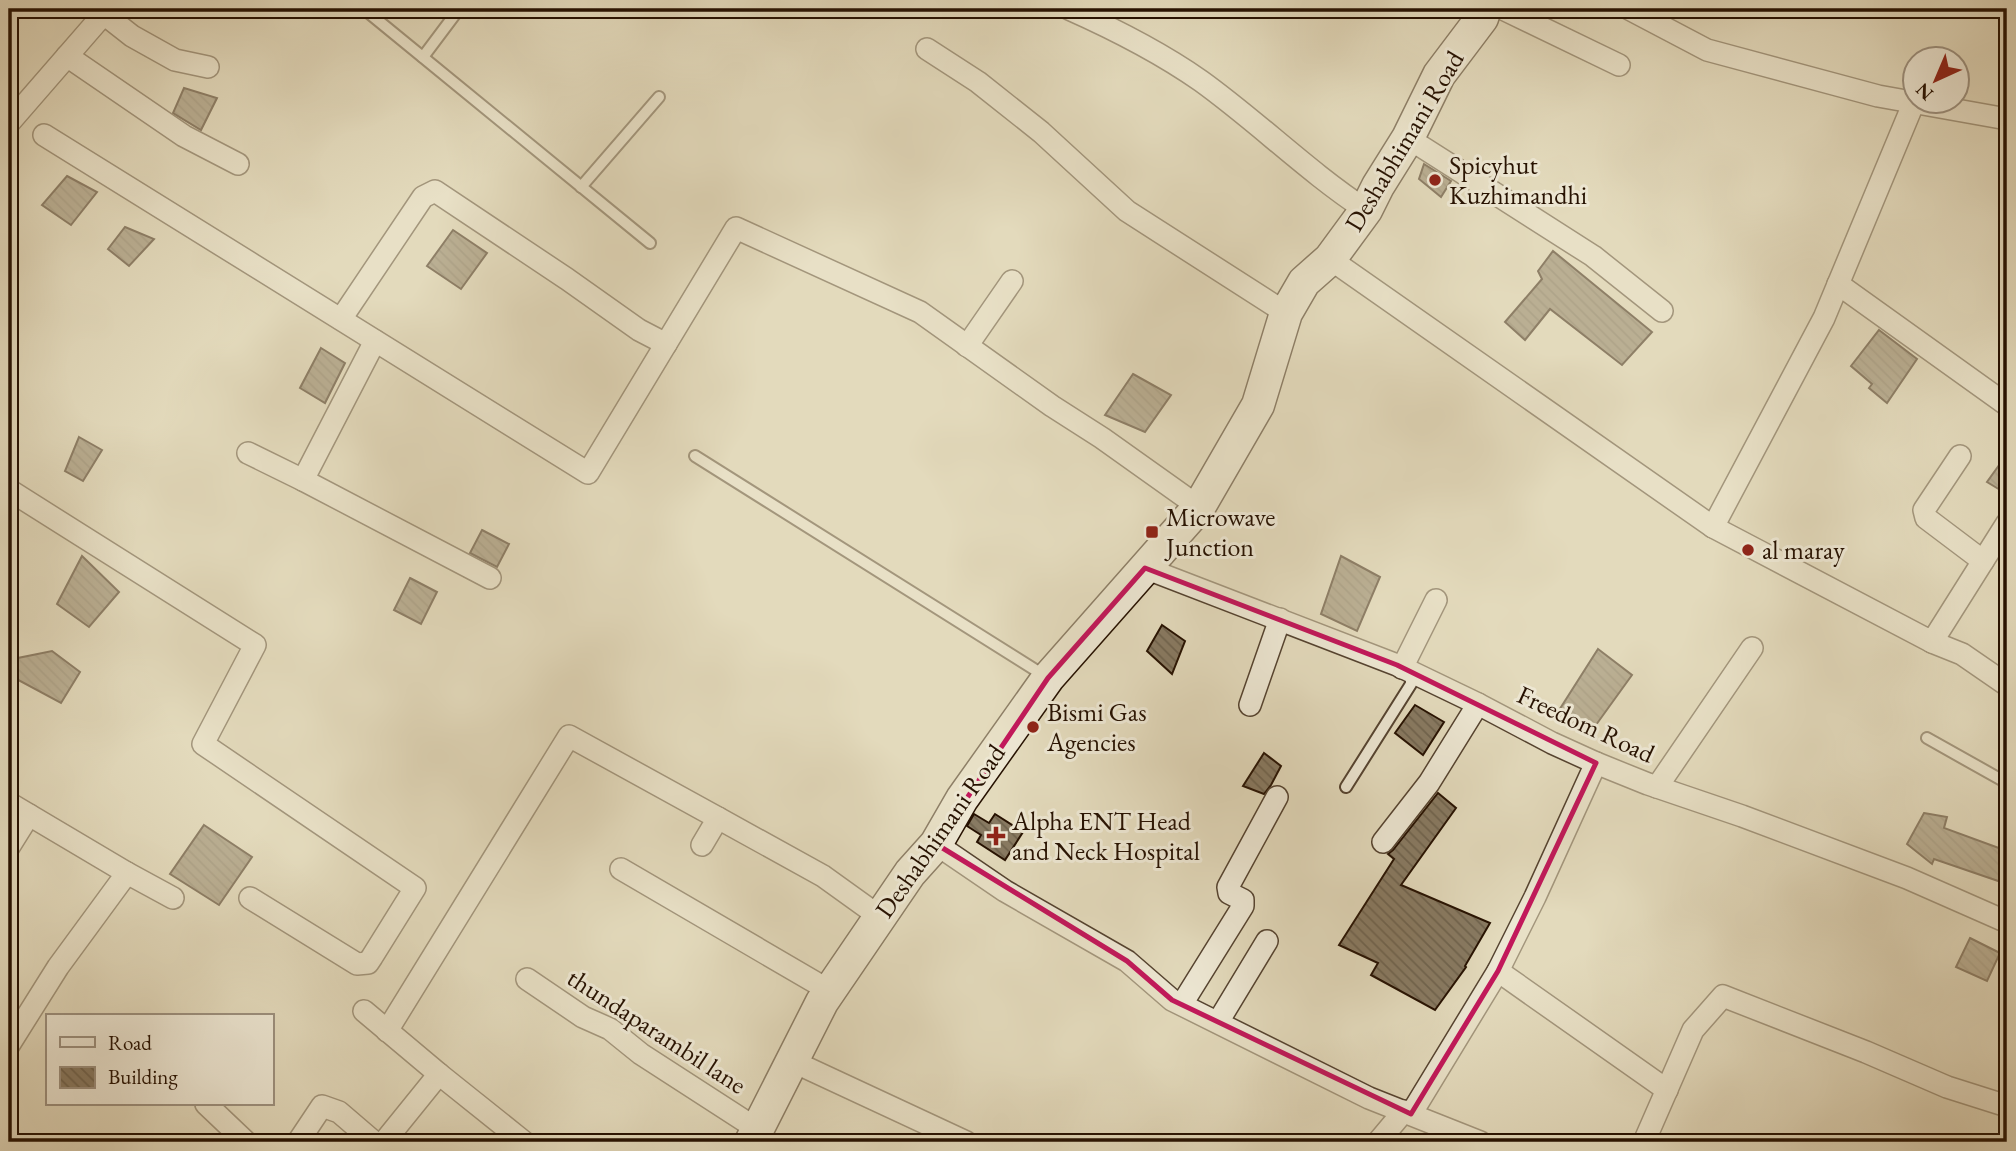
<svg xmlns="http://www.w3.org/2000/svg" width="2016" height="1151" font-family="'EB Garamond',serif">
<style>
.building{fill:url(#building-back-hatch);stroke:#261101;stroke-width:2}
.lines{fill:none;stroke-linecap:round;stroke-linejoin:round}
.lane-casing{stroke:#554330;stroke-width:14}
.street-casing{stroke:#554330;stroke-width:24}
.secondary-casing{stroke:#261101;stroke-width:35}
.lane{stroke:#ede7d3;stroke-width:10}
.street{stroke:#ede7d3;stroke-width:21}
.secondary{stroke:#ede7d3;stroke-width:32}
.marked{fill:none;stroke:#c2185b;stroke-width:5;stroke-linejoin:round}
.poi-dot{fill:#8f2418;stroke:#ede7d3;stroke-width:2.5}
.labels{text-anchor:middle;stroke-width:6;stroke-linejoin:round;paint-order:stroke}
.street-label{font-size:26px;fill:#261101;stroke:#ede7d3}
.poi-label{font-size:26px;fill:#261101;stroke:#ede7d3;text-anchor:start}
</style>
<defs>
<pattern id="building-back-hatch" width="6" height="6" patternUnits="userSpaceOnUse" patternTransform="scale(1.75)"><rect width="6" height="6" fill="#887a62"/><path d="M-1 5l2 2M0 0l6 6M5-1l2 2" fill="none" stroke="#6f634e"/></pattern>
</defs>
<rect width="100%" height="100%" fill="#e3dabc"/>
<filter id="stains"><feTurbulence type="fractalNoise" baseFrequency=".00286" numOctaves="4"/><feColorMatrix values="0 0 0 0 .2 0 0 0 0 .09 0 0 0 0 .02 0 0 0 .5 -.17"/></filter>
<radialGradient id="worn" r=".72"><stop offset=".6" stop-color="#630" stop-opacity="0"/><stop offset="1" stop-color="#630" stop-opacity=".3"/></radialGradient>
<g class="building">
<path d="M184 88 217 98 201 130 173 113Z"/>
<path d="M1424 164 1451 181 1441 197 1419 179Z"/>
<path d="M67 176 97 192 71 225 42 205Z"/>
<path d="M125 227 154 239 129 266 108 249Z"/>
<path d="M453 230 487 253 461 289 427 266Z"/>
<path d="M1553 251 1652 332 1622 365 1550 309 1525 340 1505 322 1542 279 1538 271Z"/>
<path d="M1879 330 1917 359 1887 403 1869 388 1872 384 1851 366Z"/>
<path d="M321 348 345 363 325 403 300 388Z"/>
<path d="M1133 374 1171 395 1145 432 1105 415Z"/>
<path d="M79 437 102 450 83 481 65 471Z"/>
<path d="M2007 454V494L1987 482Z"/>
<path d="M482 530 509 544 497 567 470 553Z"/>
<path d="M82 556 119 592 89 627 57 604Z"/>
<path d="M1341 556 1380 577 1357 631 1321 614Z"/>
<path d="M410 578 437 592 421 624 394 610Z"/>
<path d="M1162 625 1185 641 1172 674 1147 651Z"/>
<path d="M1598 649 1632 675 1588 736 1556 715Z"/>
<path d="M52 651 80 672 61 703 9 675 18 658Z"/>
<path d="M1415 705 1444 722 1423 755 1395 733Z"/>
<path d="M1264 753 1281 766 1271 785 1264 794 1243 786Z"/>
<path d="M1438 793 1456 808 1401 885 1490 923 1465 966 1466 967 1435 1010 1371 975 1378 963 1339 945 1394 859 1388 854 1393 850Z"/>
<path d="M1924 813 1947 817 1944 828 2007 851V884L1934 859 1932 864 1907 844Z"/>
<path d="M974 814 989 823 995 814 1023 832 1005 860 977 842 981 835 967 826Z"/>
<path d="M204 825 252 857 219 905 170 874Z"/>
<path d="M1970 938 2000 953 1987 981 1956 967Z"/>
</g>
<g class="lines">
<g class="lane-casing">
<g id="lane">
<path d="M364 9 650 243"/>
<path d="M423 57 459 9"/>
<path d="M581 187 659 97"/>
<path d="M695 456 1045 676"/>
<path d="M1927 738 2007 783"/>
<path d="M1346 787 1411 684V672"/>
</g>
</g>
<g class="street-casing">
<g id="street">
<path d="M1069 9C1114 29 1161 53 1201 81 1258 122 1308 172 1366 210"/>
<path d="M1503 9 1619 65"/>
<path d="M1629 9 1707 50 1878 96 2007 119"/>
<path d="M104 14 132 36 175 60 208 67"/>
<path d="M927 49 978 82 1041 132 1127 211 1286 313"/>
<path d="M67 56 184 136 238 164"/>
<path d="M9 123 108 9"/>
<path d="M44 135 588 473 736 228 920 312 1052 406 1102 438 1199 507"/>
<path d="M1408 138 1593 256 1662 311"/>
<path d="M1330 259 1713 527 1932 642 2007 523"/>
<path d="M1838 284 2007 405"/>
<path d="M341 319 423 197 435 191 567 279 639 330 666 344"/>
<path d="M375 341 303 480 490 578"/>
<path d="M967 346 1012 281"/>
<path d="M248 453 303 480"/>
<path d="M1960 456 1924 510 1926 518 1983 561"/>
<path d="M9 490 255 645 203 744 415 888 372 957 368 963 357 964 250 898"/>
<path d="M1713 527 1824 318 1914 102"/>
<path d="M1145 568 1397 665 1478 704 1552 743 1596 763 1648 784 1742 816 1907 878 2007 922"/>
<path d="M1932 642 1962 654 2007 685"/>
<path d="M1402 668 1436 600"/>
<path d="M1250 705 1280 619"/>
<path d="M1657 787 1752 648"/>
<path d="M9 803 127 873 58 967 9 1045"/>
<path d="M718 818 823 876 880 917"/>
<path d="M1383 842 1429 783 1478 704"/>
<path d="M936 844 1005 891 1127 961 1172 1000 1369 1098 1480 1142"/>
<path d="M9 847 29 815"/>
<path d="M621 869 830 991"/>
<path d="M127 873 173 898"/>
<path d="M1498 971 1667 1090"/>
<path d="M527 979 583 1017 610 1029 641 1054 757 1129"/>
<path d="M1182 1004 1243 906V900L1229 893 1228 887 1277 797"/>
<path d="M364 1011 439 1074 384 1142"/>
<path d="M1218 1022 1267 941"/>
<path d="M387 1031 569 736 718 818 702 845"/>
<path d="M792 1061 966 1142"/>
<path d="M439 1074 524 1142"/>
<path d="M206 1104 246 1142"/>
<path d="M1411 1114 1498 971 1535 897 1596 763"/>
<path d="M298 1142 322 1106 339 1112 374 1142"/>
<path d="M1378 1142 1404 1111"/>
<path d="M1644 1142 1693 1030 1723 996 1866 1052 1947 1087 2007 1106"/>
</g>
</g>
<g class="secondary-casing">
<path id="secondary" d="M751 1142 822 1002 910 873 936 844 962 799 1048 678 1199 507 1258 405 1286 313 1304 282 1330 259 1366 210 1378 186 1408 138 1439 75 1482 18 1485 9"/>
</g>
<use href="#lane" class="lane"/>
<use href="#street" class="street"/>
<use href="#secondary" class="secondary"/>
</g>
<path d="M0 0H2016V1151H0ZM1145 568 1397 665 1596 763 1498 971 1411 1114 1172 1000 1127 961 936 844 1048 678Z" fill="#e3dabc" fill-opacity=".55" fill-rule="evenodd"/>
<path class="marked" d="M1145 568 1397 665 1596 763 1498 971 1411 1114 1172 1000 1127 961 936 844 1048 678Z"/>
<g class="poi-dot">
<circle cx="1435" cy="180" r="7"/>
<rect x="1145" y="525" width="14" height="14" rx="3.5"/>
<circle cx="1748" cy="550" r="7"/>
<circle cx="1033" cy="727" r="7"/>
<path d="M992.5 825.5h7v7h7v7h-7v7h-7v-7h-7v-7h7z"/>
</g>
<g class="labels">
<g class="street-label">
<text transform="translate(1404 141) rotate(-59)" y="9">Deshabhimani Road</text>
<text transform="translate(1586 724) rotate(25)" y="9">Freedom Road</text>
<text transform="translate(940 831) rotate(-55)" y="9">Deshabhimani Road</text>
<text transform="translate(657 1031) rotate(33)" y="9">thundaparambil lane</text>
</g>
<g class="poi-label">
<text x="1449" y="174">Spicyhut<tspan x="1449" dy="30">Kuzhimandhi</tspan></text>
<text x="1166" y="526">Microwave<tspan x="1166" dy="30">Junction</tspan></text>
<text x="1762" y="559">al maray</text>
<text x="1047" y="721">Bismi Gas<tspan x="1047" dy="30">Agencies</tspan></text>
<text x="1012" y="830">Alpha ENT Head<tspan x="1012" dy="30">and Neck Hospital</tspan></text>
</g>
</g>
<rect width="2016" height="1151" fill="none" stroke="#e3dabc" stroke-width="35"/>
<rect x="10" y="10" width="1995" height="1130" fill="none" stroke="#261101" stroke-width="3.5"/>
<rect x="18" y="18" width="1981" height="1116" fill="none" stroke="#261101" stroke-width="2"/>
<rect x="46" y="1014" width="228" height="91" fill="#ede7d3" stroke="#9d917f" stroke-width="2"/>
<rect x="60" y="1037" width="35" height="10" fill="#ede7d3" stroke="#9d917f" stroke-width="2"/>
<text x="108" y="1050" font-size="21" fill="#261101">Road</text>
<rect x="60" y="1067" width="35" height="21" fill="url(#building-back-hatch)" stroke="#9d917f" stroke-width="2"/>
<text x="108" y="1084" font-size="21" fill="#261101">Building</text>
<g transform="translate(1936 80) rotate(224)"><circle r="33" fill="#ede7d3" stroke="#9d917f" stroke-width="2"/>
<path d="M0-5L12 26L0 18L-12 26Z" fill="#8f2418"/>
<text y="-10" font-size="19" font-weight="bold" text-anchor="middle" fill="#261101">N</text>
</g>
<rect width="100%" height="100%" filter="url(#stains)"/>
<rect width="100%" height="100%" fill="url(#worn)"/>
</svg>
